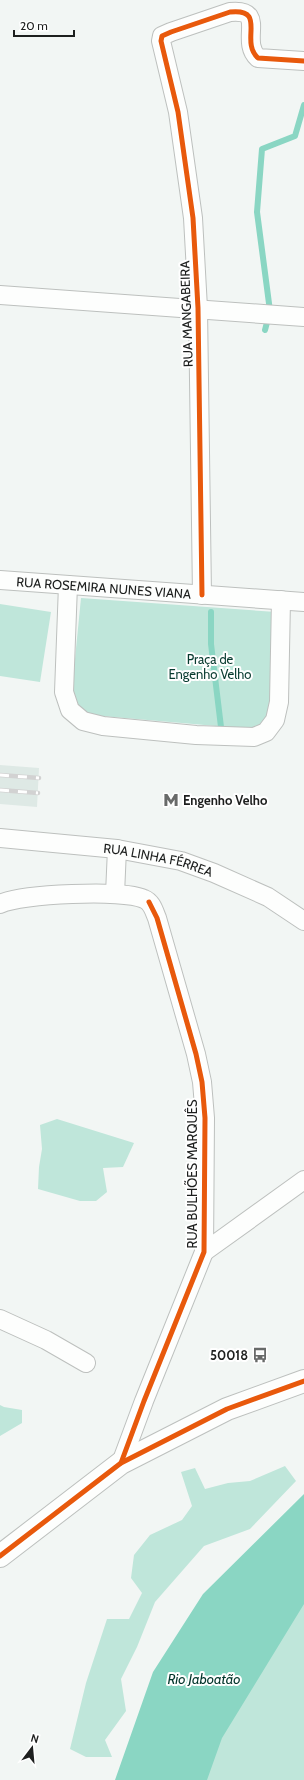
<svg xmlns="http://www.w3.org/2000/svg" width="304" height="1780" font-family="Cabin,sans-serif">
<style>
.built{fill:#dee9e5}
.green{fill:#bfe6da}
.water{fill:#8ad6c3}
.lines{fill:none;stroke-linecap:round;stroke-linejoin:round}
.stream{stroke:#8ad6c3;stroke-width:6}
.street-casing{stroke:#bdc0be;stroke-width:20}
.primary-casing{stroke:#bdc0be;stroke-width:24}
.street{stroke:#fdfefd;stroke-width:18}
.primary{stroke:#fdfefd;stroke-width:22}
.rail-casing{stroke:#d2d2d2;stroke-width:4.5}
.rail{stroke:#fff;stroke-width:3;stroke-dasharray:9;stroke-linecap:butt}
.cycleway-casing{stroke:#fff;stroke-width:8}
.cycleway{stroke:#e8590c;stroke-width:5}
.labels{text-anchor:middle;stroke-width:4;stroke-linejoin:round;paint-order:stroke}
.street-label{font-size:13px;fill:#1d1f1e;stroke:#fff}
.park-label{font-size:13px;fill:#083b30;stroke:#fff}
.poi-label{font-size:13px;font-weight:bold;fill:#1d1f1e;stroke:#fff;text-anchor:start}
.water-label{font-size:14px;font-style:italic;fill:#00342a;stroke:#fff}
</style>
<rect width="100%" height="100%" fill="#f2f6f4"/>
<path class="built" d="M0 765 39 768 37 807 0 804Z"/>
<g class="green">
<path d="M81 598 276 612 269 719 261 730 79 714 71 699Z"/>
<path d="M0 604 51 612 40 682 0 676Z"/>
<path d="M57 1119 134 1143 123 1167 103 1168 107 1192 96 1201H80L38 1189 39 1167 42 1149 40 1125Z"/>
<path d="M0 1405 4 1407 22 1410V1423L0 1436Z"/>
<path d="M285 1466 296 1481 250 1529 204 1546 155 1602 137 1647 121 1679 126 1711 105 1740 112 1757H86L70 1749 86 1683 107 1619H129L142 1593 131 1578 134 1555 150 1535 182 1520 192 1506 181 1472 195 1468 205 1489 228 1483 250 1481Z"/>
<path d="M304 1568V1780H171Z"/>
</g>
<path class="water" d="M304 1494V1604L222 1738 207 1780H115L153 1672 203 1594Z"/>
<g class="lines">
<g class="stream">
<path d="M265 330 270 311 257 212 262 149 295 136 304 105"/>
<path d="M211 612V644L221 727"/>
</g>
<g class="street-casing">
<g id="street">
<path d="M0 295 304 317"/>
<path id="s1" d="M0 580 304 602"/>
<path d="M68 585 64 692 70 710 83 721 103 726 196 735 254 737 266 732 275 720 279 702 281 600"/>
<path d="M202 595 198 308 193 218 178 112 161 41 162 36 171 32 230 12C268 8 239 41 258 58L304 61"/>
<path id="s2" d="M0 838 117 849 181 861 214 873 268 897 304 921"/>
<path d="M115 894 117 849"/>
<path d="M0 904C20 894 124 889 144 899 152 902 154 911 157 918L196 1054 202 1082 205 1118 204 1252 144 1401 121 1463"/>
<path d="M204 1252 304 1180"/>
<path d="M0 1319 46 1340 86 1363"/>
</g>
</g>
<g class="primary-casing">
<path id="primary" d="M0 1556 121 1463 227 1409 304 1381"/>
</g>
<use href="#street" class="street"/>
<use href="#primary" class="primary"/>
<g class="rail-casing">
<g id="rail">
<path d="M0 775 39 778"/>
<path d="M0 790 38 793"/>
</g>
</g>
<use href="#rail" class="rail"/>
<g class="cycleway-casing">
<g id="cycleway">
<path d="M202 595 198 308 193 218 178 112 161 41 162 36 171 32 230 12C268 8 239 41 258 58L304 61"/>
<path d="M121 1463 144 1401 204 1252 205 1118 202 1082 196 1054 157 918 149 902"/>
<path d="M0 1556 121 1463 227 1409 304 1381"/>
</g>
</g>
<use href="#cycleway" class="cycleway"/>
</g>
<defs>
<g id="metro-bare" transform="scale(1.2)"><path d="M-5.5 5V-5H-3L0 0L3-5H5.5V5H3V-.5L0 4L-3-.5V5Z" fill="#686a69" stroke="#fff" stroke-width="2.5" paint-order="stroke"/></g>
<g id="bus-bare" transform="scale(1.2)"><path d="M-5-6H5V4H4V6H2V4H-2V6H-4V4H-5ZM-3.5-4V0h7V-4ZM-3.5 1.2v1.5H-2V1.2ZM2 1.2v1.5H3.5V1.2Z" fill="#686a69" stroke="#fff" stroke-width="2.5" paint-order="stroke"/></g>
</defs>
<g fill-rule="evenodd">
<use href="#metro-bare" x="171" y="800"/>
<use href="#bus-bare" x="260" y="1355"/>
</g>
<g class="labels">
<g class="street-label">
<text transform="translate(186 314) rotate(-92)" y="5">RUA MANGABEIRA</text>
<text dy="5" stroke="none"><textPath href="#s1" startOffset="104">RUA ROSEMIRA NUNES VIANA</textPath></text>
<text dy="5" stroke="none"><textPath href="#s2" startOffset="160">RUA LINHA FÉRREA</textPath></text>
<text transform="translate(192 1174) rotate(-90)" y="5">RUA BULHÕES MARQUÊS</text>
</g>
<g class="park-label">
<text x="210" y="664">Praça de<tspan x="210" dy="15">Engenho Velho</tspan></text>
</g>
<g class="poi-label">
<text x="183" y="805">Engenho Velho</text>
<text x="248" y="1360" text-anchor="end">50018</text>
</g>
<g class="water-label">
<text x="204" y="1684">Rio Jaboatão</text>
</g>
</g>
<g transform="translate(32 1748) rotate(16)" stroke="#ffffff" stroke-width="3" paint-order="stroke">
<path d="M0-3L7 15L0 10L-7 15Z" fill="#1d1f1e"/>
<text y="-6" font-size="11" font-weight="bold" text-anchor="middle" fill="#1d1f1e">N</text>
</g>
<path d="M14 30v6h60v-6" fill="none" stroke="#1d1f1e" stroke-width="2"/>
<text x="20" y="30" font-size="12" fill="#1d1f1e" stroke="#ffffff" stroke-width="3" paint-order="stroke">20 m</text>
</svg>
